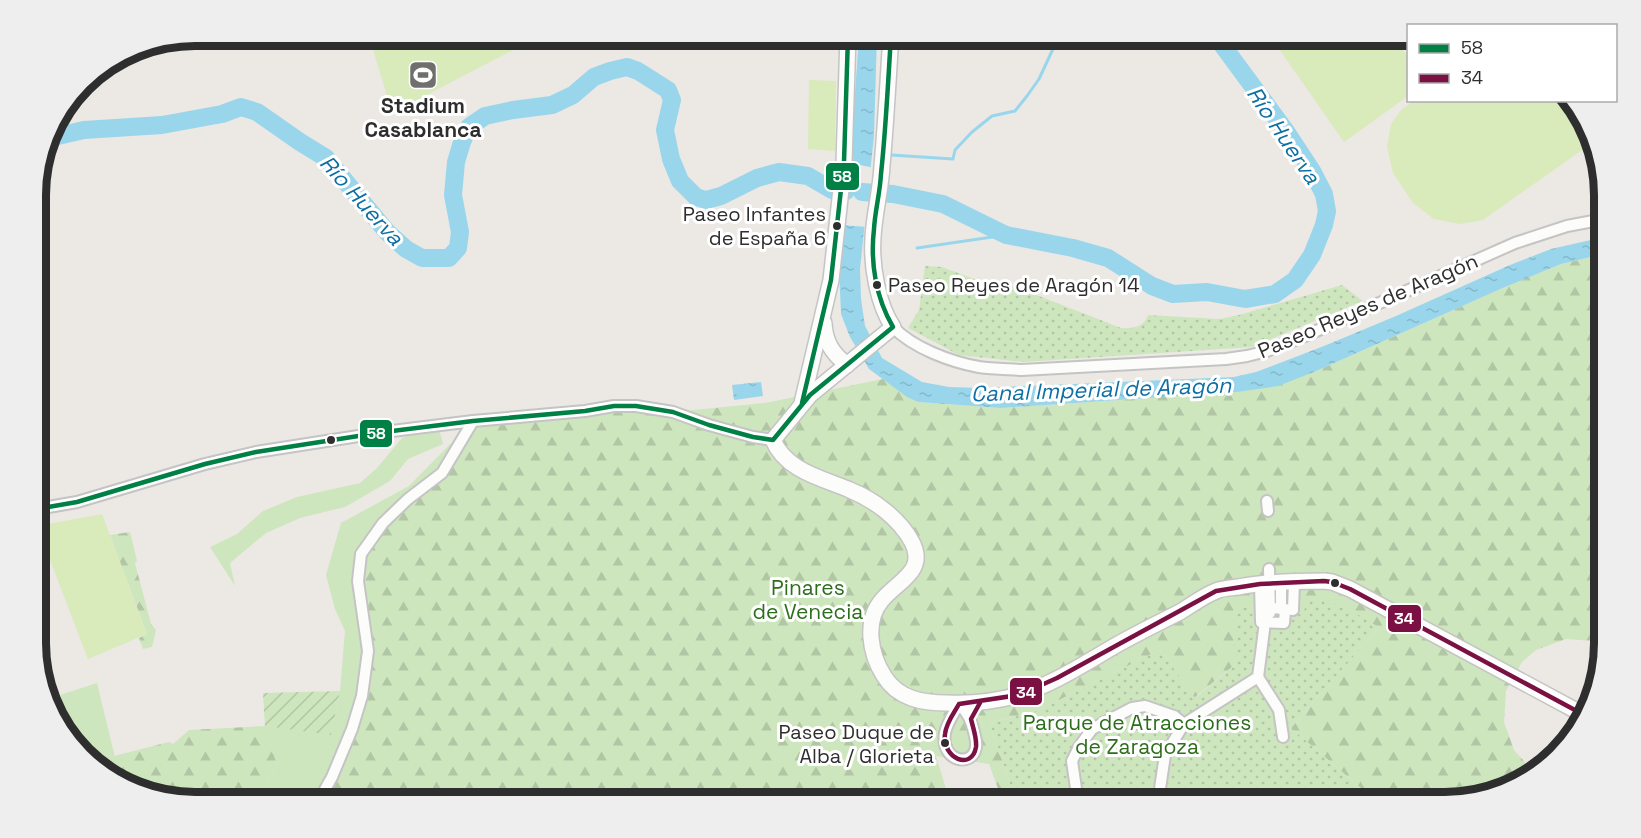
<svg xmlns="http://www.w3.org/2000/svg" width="1641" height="838" font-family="'Space Grotesk',sans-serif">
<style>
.grass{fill:#cee6be}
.forest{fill:url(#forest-firs)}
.park{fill:url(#park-dots)}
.garden{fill:url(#garden-furrows)}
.pitch{fill:#d9eabb}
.water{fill:url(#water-ripples)}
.pier{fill:#ece8e4}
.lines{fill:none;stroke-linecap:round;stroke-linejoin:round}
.stream{stroke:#99d6ec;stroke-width:3}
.river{stroke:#99d6ec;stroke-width:18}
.street-casing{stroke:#c5c4c5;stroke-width:14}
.secondary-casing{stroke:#c5c4c5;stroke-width:18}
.street{stroke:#fcfcfb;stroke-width:10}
.secondary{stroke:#fcfcfb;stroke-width:15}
.bus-1-casing{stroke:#fff;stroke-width:9}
.bus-2-casing{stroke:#fff;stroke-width:9}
.bus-1{stroke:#008045;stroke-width:4.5}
.bus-2{stroke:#7a1142;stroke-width:4.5}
.bus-dot{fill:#2e2e2e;stroke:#fff;stroke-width:2}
.labels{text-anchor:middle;stroke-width:6;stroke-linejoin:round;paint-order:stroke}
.bus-label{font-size:20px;fill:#2e2e2e;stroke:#fff;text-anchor:end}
.poi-label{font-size:21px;font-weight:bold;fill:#2e2e2e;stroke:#fff}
.street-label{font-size:21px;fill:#2e2e2e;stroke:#fff}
.park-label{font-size:21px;fill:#2c6e1b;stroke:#fff}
.water-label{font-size:22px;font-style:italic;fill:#0d6fa3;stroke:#fff}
.rim{fill:none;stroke:#2e2e2e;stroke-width:8}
.line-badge{stroke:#fff;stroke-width:2}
.badge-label{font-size:16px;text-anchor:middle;font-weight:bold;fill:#fff}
</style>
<defs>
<pattern id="forest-firs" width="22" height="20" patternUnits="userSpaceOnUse" patternTransform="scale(1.5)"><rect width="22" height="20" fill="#cee6be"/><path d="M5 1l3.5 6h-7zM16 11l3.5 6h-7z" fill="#b1c6a4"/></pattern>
<pattern id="park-dots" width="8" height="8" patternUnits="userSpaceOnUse" patternTransform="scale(1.5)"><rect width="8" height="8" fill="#cee6be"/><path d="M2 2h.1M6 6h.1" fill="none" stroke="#b1c6a4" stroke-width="1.8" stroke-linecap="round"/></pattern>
<pattern id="garden-furrows" width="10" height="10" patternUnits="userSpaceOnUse" patternTransform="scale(1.5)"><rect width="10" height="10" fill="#cee6be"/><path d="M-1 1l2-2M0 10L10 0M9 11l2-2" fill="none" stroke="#b1c6a4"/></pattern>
<pattern id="water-ripples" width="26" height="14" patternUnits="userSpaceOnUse" patternTransform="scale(1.5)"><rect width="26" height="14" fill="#99d6ec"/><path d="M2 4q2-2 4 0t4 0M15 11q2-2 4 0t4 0" fill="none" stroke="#84b8cb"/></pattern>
</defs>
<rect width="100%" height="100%" fill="#ece8e4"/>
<g class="grass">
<path d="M473 421 368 651 362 696 318 802H256L277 765 265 726 331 734 340 691 345 631 335 609 326 575 341 523 409 486Z"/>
<path d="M438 425 443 444 408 459 390 481 345 507 300 518 266 533 230 563 235 586 210 547 237 534 263 511 297 497 360 483 377 468 402 438Z"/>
<path d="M97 683 120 778 119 780 69 739 51 698Z"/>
</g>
<g class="forest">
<path d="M1604 254 1605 643 1604 646 1593 641 1566 639 1536 650 1522 662 1506 691 1504 722 1514 750 1533 771 1536 772 1534 775 1456 802H1377L1291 728 1379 627 1301 614 1253 610 1238 662 1194 698 1160 650 1037 711 990 723 1016 802H1003L989 764 936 756 950 802H318L352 729 368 651 361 554 383 523 442 473 473 421 614 406 673 412 765 403 883 379 918 402 1001 408 1237 392 1314 372 1505 287 1561 264Z"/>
<path d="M130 532 137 561 135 563 151 624 156 630 152 647 143 649 139 638 147 634 110 535Z"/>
<path d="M265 726 277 765 256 802H196L125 786 119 780 120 778 114 756 169 742 173 744 189 730Z"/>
</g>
<g class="park">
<path d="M925 266 942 267 979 281 999 283 1021 289 1121 328C1133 329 1144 327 1148 315L1219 319 1239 315 1342 285 1363 301 1252 347 1023 362 959 355 908 328 919 310Z"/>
<path d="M1312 599C1340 602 1355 613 1379 627L1291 728 1377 802H1016L990 723 1037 711 1160 650 1195 698 1238 662 1233 654 1238 607 1253 608V610L1301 614Z"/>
</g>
<path class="garden" d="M340 691 331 735 265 726 263 693Z"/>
<g class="pitch">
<path d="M369 36H540L392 113Z"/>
<path d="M1270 36H1394L1408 58V96L1344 142Z"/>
<path d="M809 80 836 81 835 151 808 149Z"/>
<path d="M1415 100 1571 101 1578 107 1592 143 1483 220 1460 224 1434 219 1413 203 1393 173 1387 147 1391 124 1402 109Z"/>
<path d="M102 514 147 634 88 659 37 526Z"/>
</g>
<g class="water">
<path d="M859 36H877L874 136 860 269 861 299 865 326 882 358 922 382 949 387 980 388 1234 377 1256 372 1324 346 1396 316 1510 265 1551 249 1604 237V254L1561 264 1505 287 1314 372 1278 386 1237 392 1001 408 918 402 907 397 869 369 850 337 841 314 839 269 852 134Z"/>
<path d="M761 382 763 396 734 400 732 385Z"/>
</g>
<path class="pier" d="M847 162 874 168 868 227 841 225Z"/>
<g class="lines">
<g class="stream">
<path d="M891 155 953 159 955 150 972 132 992 116 1015 111 1027 96 1039 79 1059 36"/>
<path d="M917 248 1006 235"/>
</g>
<g class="river">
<path d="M49 138 84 130 162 125 222 114 241 107 257 112 300 142 326 158 387 232 406 249 422 258H449L458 248 460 232 453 195 456 162 462 142 469 127 485 116 513 110 552 105 573 95 594 77 610 71 627 67 638 71 668 90 672 100 665 130 671 159 680 181 696 197 706 200 721 196 757 178 779 172 808 176 832 190 846 191"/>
<path d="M862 192 893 194 943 204 1006 235 1073 248 1108 258 1152 286 1173 294 1207 292 1245 299 1275 294 1295 280 1312 255 1324 225 1327 211 1324 194 1312 171 1285 130 1223 46 1218 36"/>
</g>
<g class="street-casing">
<g id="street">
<path d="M893 327C913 348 951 362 979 367 993 369 1007 369 1022 370L1226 359 1247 356 1267 351 1305 336 1515 243 1567 226 1604 219"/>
<path d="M1267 501 1268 511"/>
<path d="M37 509 77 502 205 464 256 452 384 432 473 421 585 411 614 406H636L673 412 709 425 753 437 773 440"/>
<path d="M1269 569 1270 613"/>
<path d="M1281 582V609"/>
<path d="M1260 584 1261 622 1284 623 1285 610"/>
<path d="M1261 607 1293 610 1294 582"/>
<path d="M1258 677 1279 710 1283 737"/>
<path d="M959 704C968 713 971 720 974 732 975 737 977 742 976 747 973 768 940 762 945 733 947 723 954 713 959 704Z"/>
<path d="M318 802 332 777 352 729 362 696 368 651 358 581 361 554 383 523 408 499 442 473 473 421"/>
<path d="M1078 802 1072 761 1079 747 1092 729 1132 708 1145 706 1174 716 1184 724"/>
<path d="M1158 802 1165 755 1184 724 1258 677 1265 622 1266 607"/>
</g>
</g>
<g class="secondary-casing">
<g id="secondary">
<path d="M891 36C888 79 886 122 882 165 881 190 874 214 873 238 871 266 878 305 893 327L810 395 773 440C786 471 822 478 850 490 874 500 899 518 912 542 927 571 898 581 882 600 864 621 870 654 884 676 898 699 923 703 947 703 970 704 997 701 1019 695 1054 684 1088 661 1120 643 1140 632 1160 622 1180 612 1192 605 1203 596 1216 591 1222 588 1231 588 1238 587 1266 582 1295 581 1324 581L1332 582 1350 589 1586 716"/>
<path d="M824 323C825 342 832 353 847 365"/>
<path d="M802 403 831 280 844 162 848 36"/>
</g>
</g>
<use href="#street" class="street"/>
<use href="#secondary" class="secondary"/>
<g class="bus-1-casing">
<g id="bus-1">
<path d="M802 403 831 280 844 162 848 36"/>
<path d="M37 509 77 502 205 464 256 452 384 432 473 421 585 411 614 406H636L673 412 709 425 753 437 773 440 810 395 893 327C876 298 870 263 874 229 875 211 880 193 881 174 886 128 888 82 891 36"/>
</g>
</g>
<g class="bus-2-casing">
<path id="bus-2" d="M981 701 971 719C973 728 977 738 976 747 972 771 942 759 945 734 946 723 954 713 959 704L1019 695 1057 678 1216 591 1260 584 1324 581 1332 582 1350 589 1586 716"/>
</g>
<use href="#bus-1" class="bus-1"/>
<use href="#bus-2" class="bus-2"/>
</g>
<defs>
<g id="stadium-square" transform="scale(1.5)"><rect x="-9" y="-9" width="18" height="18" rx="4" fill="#706f6e" stroke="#fff"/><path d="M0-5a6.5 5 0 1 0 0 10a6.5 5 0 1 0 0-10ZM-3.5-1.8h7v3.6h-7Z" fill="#fff"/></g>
</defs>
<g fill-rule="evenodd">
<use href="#stadium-square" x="423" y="75"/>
</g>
<g class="bus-dot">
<circle cx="837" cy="226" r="5"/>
<circle cx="877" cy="285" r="5"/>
<circle cx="331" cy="440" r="5"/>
<circle cx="1335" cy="583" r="5"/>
<circle cx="945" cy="743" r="5"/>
</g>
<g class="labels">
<g class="bus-label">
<text x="826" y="221">Paseo Infantes<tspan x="826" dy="24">de España 6</tspan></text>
<text x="888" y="292" text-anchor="start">Paseo Reyes de Aragón 14</text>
<text x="934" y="739">Paseo Duque de<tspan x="934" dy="24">Alba / Glorieta</tspan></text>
</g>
<g class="poi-label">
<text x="423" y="113">Stadium<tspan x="423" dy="24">Casablanca</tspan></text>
</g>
<g class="street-label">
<text transform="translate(1368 306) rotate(-23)" y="7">Paseo Reyes de Aragón</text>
</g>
<g class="park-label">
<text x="808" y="595">Pinares<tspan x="808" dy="24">de Venecia</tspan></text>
<text x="1137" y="730">Parque de Atracciones<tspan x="1137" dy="24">de Zaragoza</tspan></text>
</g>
<g class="water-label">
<text transform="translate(1284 135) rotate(56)" y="8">Río Huerva</text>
<text transform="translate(362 200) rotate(48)" y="8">Río Huerva</text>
<text transform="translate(1101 389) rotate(-2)" y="8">Canal Imperial de Aragón</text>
</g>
</g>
<path d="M0 0H1641V838H0ZM195 46H1445A149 149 0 0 1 1594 195V643A149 149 0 0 1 1445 792H195A149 149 0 0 1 46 643V195A149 149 0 0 1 195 46Z" fill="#eee" fill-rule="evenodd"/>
<path class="rim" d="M195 46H1445A149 149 0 0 1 1594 195V643A149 149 0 0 1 1445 792H195A149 149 0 0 1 46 643V195A149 149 0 0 1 195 46Z"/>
<g class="line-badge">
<rect x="825" y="162" width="35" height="29" rx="6" fill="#008045"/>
<rect x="359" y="419" width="34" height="29" rx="6" fill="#008045"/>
<rect x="1387" y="604" width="35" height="29" rx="6" fill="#7a1142"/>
<rect x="1009" y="677" width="34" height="29" rx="6" fill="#7a1142"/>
</g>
<g class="badge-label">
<text x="842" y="182">58</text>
<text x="376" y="439">58</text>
<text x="1404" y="624">34</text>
<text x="1026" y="698">34</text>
</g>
<rect x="1407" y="24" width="210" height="78" fill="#ffffff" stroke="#ababab" stroke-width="1.5"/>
<rect x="1419" y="44" width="30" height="9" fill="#008045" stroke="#ababab" stroke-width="1.5"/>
<text x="1461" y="54" font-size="18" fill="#2e2e2e">58</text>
<rect x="1419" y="74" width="30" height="9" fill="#7a1142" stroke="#ababab" stroke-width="1.5"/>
<text x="1461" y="84" font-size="18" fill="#2e2e2e">34</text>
</svg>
